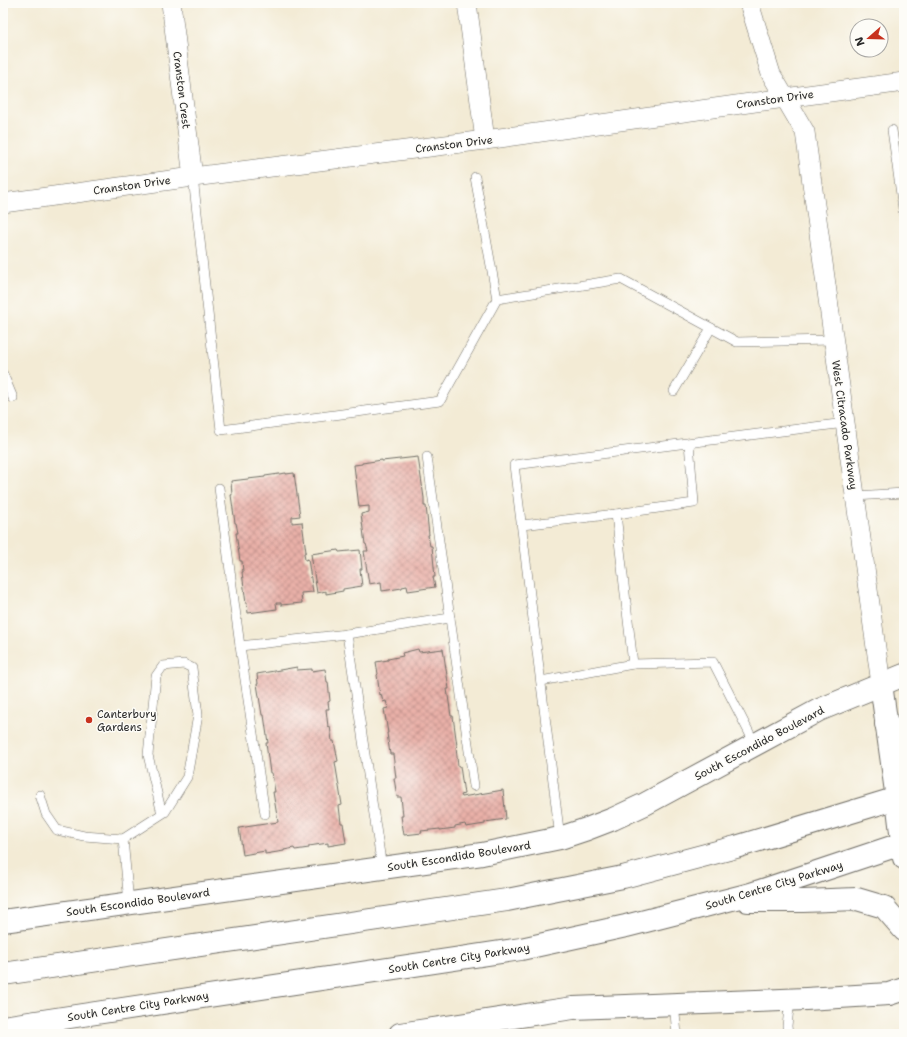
<svg xmlns="http://www.w3.org/2000/svg" width="907" height="1037" font-family="'Shantell Sans',sans-serif">
<style>
.building{fill:url(#building-cross-hatch)}
.lines{fill:none;stroke-linecap:round;stroke-linejoin:round}
.lane-casing{stroke:#716e66;stroke-width:10}
.street-casing{stroke:#716e66;stroke-width:20}
.secondary-casing{stroke:#716e66;stroke-width:24}
.highway-casing{stroke:#716e66;stroke-width:24}
.lane{stroke:#fff;stroke-width:9}
.street{stroke:#fff;stroke-width:19}
.secondary{stroke:#fff;stroke-width:22}
.highway{stroke:#fff;stroke-width:22}
.poi-dot{fill:#c8321e;stroke:#fdfcf7;stroke-width:1.5}
.labels{text-anchor:middle;stroke-width:3;stroke-linejoin:round;paint-order:stroke}
.street-label{font-size:11px;fill:#2b2b2b;stroke:#fdfcf7}
.poi-label{font-size:11px;fill:#2b2b2b;stroke:#fdfcf7;text-anchor:start}
</style>
<defs>
<pattern id="building-cross-hatch" width="8" height="8" patternUnits="userSpaceOnUse"><rect width="8" height="8" fill="#e9b0a8"/><path d="M0 0l8 8M0 8l8-8" fill="none" stroke="#bd8f89"/></pattern>
</defs>
<rect width="100%" height="100%" fill="#fdfcf7"/>
<filter id="ink" filterUnits="userSpaceOnUse"><feTurbulence type="fractalNoise" baseFrequency=".025" numOctaves="2"/><feDisplacementMap in="SourceGraphic" scale="8" xChannelSelector="R" yChannelSelector="G"/><feConvolveMatrix kernelMatrix="1 2 1 2 8 2 1 2 1" color-interpolation-filters="sRGB"/></filter>
<filter id="wash" filterUnits="userSpaceOnUse"><feTurbulence type="fractalNoise" baseFrequency=".012" numOctaves="4" result="noise"/><feDisplacementMap in="SourceGraphic" scale="16" xChannelSelector="R" yChannelSelector="G"/><feGaussianBlur stdDeviation="0.9" result="paint"/><feColorMatrix in="noise" values="0 0 0 0 0 0 0 0 0 0 0 0 0 0 0 0 0 1.4 0 .05"/><feComposite in="paint" operator="in"/></filter>
<g filter="url(#wash)">
<rect width="100%" height="100%" fill="#f3ebd5"/>
<g id="blocks">
<g class="building">
<path d="M418 457 424 498V506H426L429 535H428L430 546H432L435 577H433L435 587 408 591 407 586 402 587V588L382 591 381 582 369 584 364 551H368L366 544H365L361 514 369 512V506L359 507 354 465 362 464V463L382 460V461Z"/>
<path d="M286 473V474L294 473 300 516 292 517V523L302 522 306 552 304 553 305 560 308 559 313 592 301 593 302 603 281 605V603H276L277 609 248 613 247 603 246 604 242 572H243L242 561H240L236 533H238L236 523H235L231 495H232L231 481 265 477V476Z"/>
<path d="M338 550 339 552 360 550 362 569H360L362 586 343 589V591L326 594V591L317 593 311 554Z"/>
<path d="M418 649 419 652 443 649 449 689H447L451 716H453L457 746 456 747 458 766H460L464 794 461 795 462 797 503 790 506 819 485 822V824L466 827 465 824 455 826V828L440 830V829L421 831 422 833 404 835 401 816H403L401 797H397L394 778H396L393 754H390L387 733H388L384 709 388 708 386 701 383 702 381 694 380 695 377 675 378 674 376 662 388 660V659L403 656 402 653Z"/>
<path d="M297 667V670L312 669V671L325 669 327 682H328L330 701 328 702 329 709H326L328 727 330 726 332 741H334L338 761 335 762 342 805 339 806 341 823H343L346 843 328 846V843L309 846V848L295 850 294 848 284 850V851L265 854V851L243 855 239 828 278 822 273 792H275L272 773H270L266 743H268L264 715H262L257 684H258L257 674Z"/>
</g>
</g>
</g>
<g filter="url(#ink)">
<use href="#blocks" fill-opacity="0" stroke="#716e66" stroke-width="1"/>
<g class="lines">
<g class="lane-casing">
<g id="lane">
<path d="M892 130 904 216"/>
<path d="M193 177 221 430 440 401 497 299 621 279 737 342 833 340"/>
<path d="M475 177 497 299"/>
<path d="M3 374 13 398"/>
<path d="M674 391 711 328"/>
<path d="M689 443 694 503 616 514 633 664 713 662 755 744"/>
<path d="M219 488 240 646"/>
<path d="M855 496 904 493"/>
<path d="M522 525 616 514"/>
<path d="M450 618 474 786"/>
<path d="M347 634 450 618 427 457"/>
<path d="M541 681 633 664"/>
<path d="M40 795 46 814 57 830 84 836 123 839"/>
<path d="M265 814 240 646 347 634 382 868"/>
<path d="M560 838 514 465 845 423"/>
<path d="M129 903 123 839 165 812 187 777 198 715 192 668 184 664 163 666 156 676 148 755 162 814"/>
<path d="M674 1004 677 1034"/>
<path d="M788 1034 787 1026 790 1000"/>
</g>
</g>
<g class="street-casing">
<g id="street">
<path d="M171 3 193 177"/>
<path d="M467 3 485 140"/>
<path d="M749 3 771 74 805 132 881 684"/>
<path d="M3 203 193 177 485 140 785 98 904 82"/>
</g>
</g>
<g class="secondary-casing">
<g id="secondary">
<path d="M881 684 897 799 904 858"/>
<path d="M3 921 482 854 560 838 587 829 613 819 645 804 819 710 904 675"/>
<path d="M400 1034 573 1008 806 999 889 994 904 989"/>
</g>
</g>
<g class="highway-casing">
<g id="highway">
<path d="M886 724 904 736"/>
<path d="M748 901H803L857 899 884 907 904 930"/>
<path d="M3 974 507 900 623 877 736 847 904 796"/>
<path d="M3 1027 521 949 626 926 751 894 904 843"/>
</g>
</g>
<use href="#lane" class="lane"/>
<use href="#street" class="street"/>
<use href="#secondary" class="secondary"/>
<use href="#highway" class="highway"/>
</g>
</g>
<circle class="poi-dot" cx="89" cy="720" r="4"/>
<g class="labels">
<g class="street-label">
<text transform="translate(182 90) rotate(83)" y="4">Cranston Crest</text>
<text transform="translate(775 99) rotate(-8)" y="4">Cranston Drive</text>
<text transform="translate(454 144) rotate(-7)" y="4">Cranston Drive</text>
<text transform="translate(132 185) rotate(-8)" y="4">Cranston Drive</text>
<text transform="translate(845 425) rotate(82)" y="4">West Citracado Parkway</text>
<text transform="translate(759 743) rotate(-28)" y="4">South Escondido Boulevard</text>
<text transform="translate(459 856) rotate(-9)" y="4">South Escondido Boulevard</text>
<text transform="translate(774 885) rotate(-17)" y="4">South Centre City Parkway</text>
<text transform="translate(138 902) rotate(-8)" y="4">South Escondido Boulevard</text>
<text transform="translate(459 958) rotate(-9)" y="4">South Centre City Parkway</text>
<text transform="translate(138 1006) rotate(-9)" y="4">South Centre City Parkway</text>
</g>
<g class="poi-label">
<text x="97" y="718">Canterbury<tspan x="97" dy="13">Gardens</tspan></text>
</g>
</g>
<rect width="907" height="1037" fill="none" stroke="#fdfcf7" stroke-width="16"/>
<g transform="translate(869 38) rotate(250)"><circle r="19" fill="#fdfcf7" stroke="#a9a8a5"/>
<path d="M0-3L7 15L0 10L-7 15Z" fill="#c8321e"/>
<text y="-6" font-size="11" font-weight="bold" text-anchor="middle" fill="#2b2b2b">N</text>
</g>
</svg>
